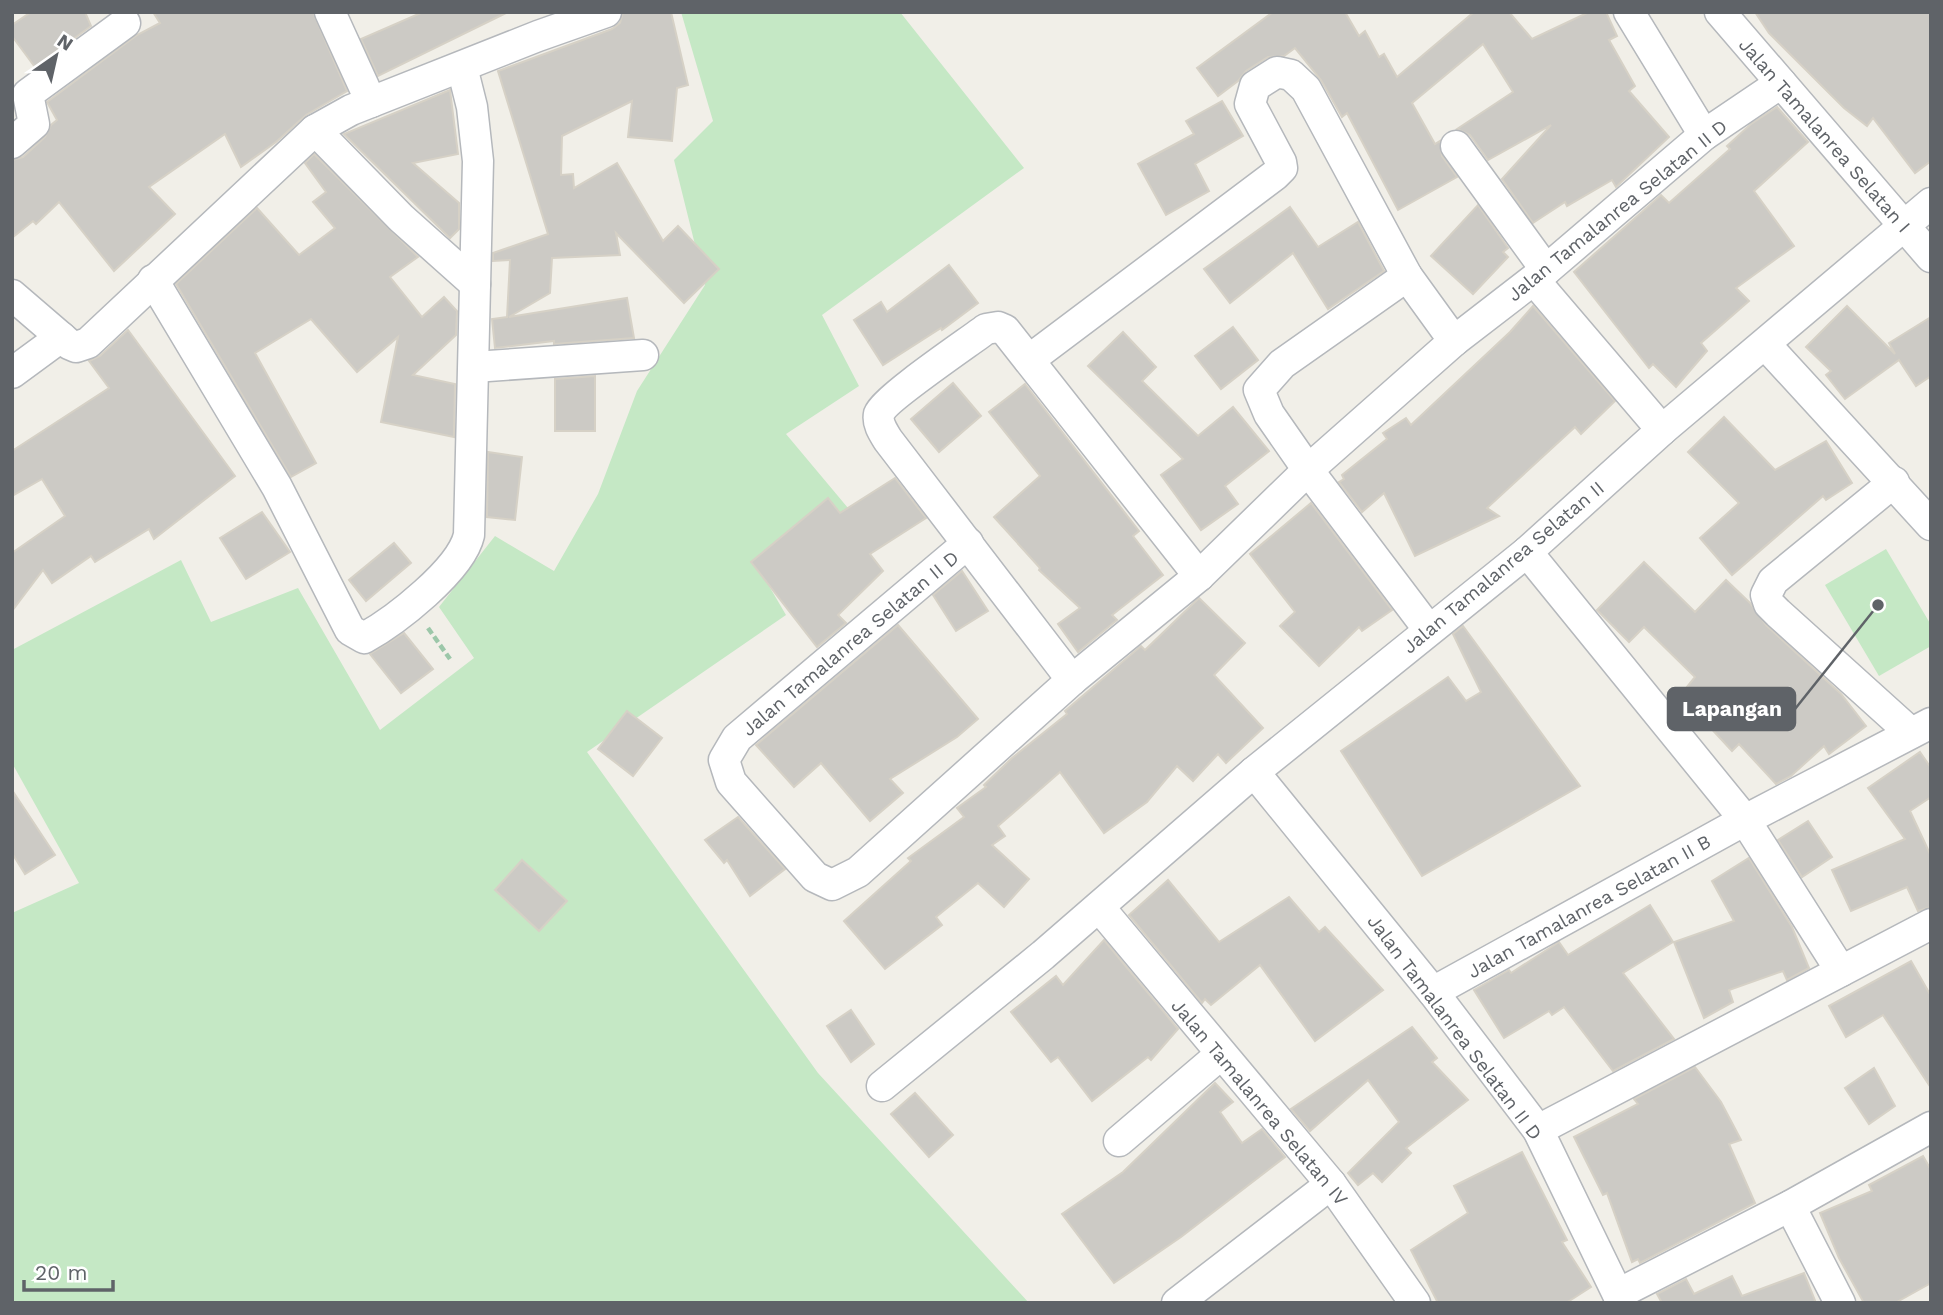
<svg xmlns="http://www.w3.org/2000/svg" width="1943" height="1315" font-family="'Work Sans',sans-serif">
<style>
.green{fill:#c5e8c5}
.building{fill:#cccac5;stroke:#d6d1c6;stroke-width:2}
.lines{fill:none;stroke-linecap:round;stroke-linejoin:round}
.street-casing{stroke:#b5b8bc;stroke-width:33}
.path{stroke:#9cc7a9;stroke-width:4.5;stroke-dasharray:7 3.5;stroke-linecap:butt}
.street{stroke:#fff;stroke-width:30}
.labels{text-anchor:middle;stroke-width:5;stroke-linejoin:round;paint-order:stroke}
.street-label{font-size:19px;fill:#5f6368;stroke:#fff}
.leader{fill:none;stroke:#5f6368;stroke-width:2.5}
.callout-dot{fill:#5f6368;stroke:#fff;stroke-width:2.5}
.callout{fill:#5f6368;stroke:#5f6368;stroke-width:2.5}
.callout-label{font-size:21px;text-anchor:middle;font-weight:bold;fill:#fff}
</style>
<rect width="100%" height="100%" fill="#f1efe8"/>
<g class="green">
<path d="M681 12H900L1024 168 822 315 859 386 786 434 848 508 759 569 786 615 587 752 818 1073 1029 1303H12V913L79 883 12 763V650L181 560 211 622 298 588 380 730 474 658 439 607 495 536 554 571 598 494 637 391 705 285 674 160 713 121Z"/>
<path d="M1886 549 1931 625V646L1879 676 1825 585Z"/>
</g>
<g class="building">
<path d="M31 12H85L91 26 35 67 12 36V25Z"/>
<path d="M153 12H313L347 91 306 115 276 142 241 167 225 134 149 187 175 214 114 271 59 202 36 224 33 221 12 238V160L23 157 45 137 51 125 57 120 47 102 137 35 160 23Z"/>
<path d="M423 12H508L378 76 361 39Z"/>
<path d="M623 12H671L688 85 677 88 672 141 628 137 632 101 562 136 561 175 573 174 574 188 617 163 663 241 678 226 719 269 684 303 616 233 620 255 552 258 550 293 509 317 627 298 634 338 554 344V341L495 348 492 319 507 317 510 260 493 261V253L548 234 498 71 612 29 620 23Z"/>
<path d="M1273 12H1345L1359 36 1365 31 1379 57 1384 54 1397 77 1474 12H1509L1532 39 1589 12H1606L1617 36 1609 40 1635 86 1629 91 1669 137 1616 187 1612 180 1567 206 1565 202 1533 223 1502 179 1551 125 1488 160 1470 135 1457 129 1513 92 1483 44 1412 103 1435 144 1440 141 1442 156 1457 177 1398 210 1347 113 1342 117 1321 80 1295 48 1284 56 1268 57 1246 71 1238 81 1218 96 1197 68Z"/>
<path d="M1755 12H1931V161L1915 173 1873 118 1867 126 1844 108 1769 33Z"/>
<path d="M450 90 458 154 413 163 459 203V229L450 238 344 134Z"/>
<path d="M1222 101 1243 136 1195 164 1209 191 1166 215 1138 164 1194 134 1186 121Z"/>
<path d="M1777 107 1808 142 1754 191 1794 246 1736 288 1749 301 1701 343 1707 351 1676 387 1653 364 1649 368 1574 272 1661 195 1669 203 1730 149 1727 146 1751 124Z"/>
<path d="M314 154 418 257 390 277 422 317 444 297 457 311 456 335 413 375 455 384 454 437 381 422 398 337 357 372 311 319 255 353 316 463 291 477 176 284 257 208 299 255 335 228 313 202 326 192 305 163Z"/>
<path d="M1478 205 1508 248 1503 252 1508 257 1473 294 1431 256Z"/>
<path d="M1290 207 1318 247 1358 222 1384 271 1328 309 1293 253 1230 303 1204 269Z"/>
<path d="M949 265 978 303 942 330 941 328 883 365 854 320 881 302 887 312Z"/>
<path d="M1533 306 1615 401 1581 434 1575 427 1487 508 1499 516 1415 556 1384 493 1362 512 1339 482 1344 479 1342 475 1387 439 1383 433 1406 418 1411 425 1510 332Z"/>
<path d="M1847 306 1895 354 1889 343 1931 317V376L1916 386 1899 360 1845 399 1826 375 1831 371 1806 347Z"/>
<path d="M1233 327 1258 360 1221 389 1195 356Z"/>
<path d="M128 330 235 476 154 539 149 529 95 562 91 556 52 583 43 570 12 611V553L65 516 42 479 12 496V451L109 388 89 361 100 356Z"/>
<path d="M1123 332 1156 367 1142 381 1198 436 1233 407 1269 451 1225 486 1238 504 1201 530 1161 475 1183 459 1088 366Z"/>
<path d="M595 376V431H555V379Z"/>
<path d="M953 383 981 416 939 452 911 419Z"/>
<path d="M1025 384 1139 531 1133 536 1163 575 1112 615 1117 620 1078 652 1058 624 1080 608 1039 570 1040 568 994 517 1040 476 989 412Z"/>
<path d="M1724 417 1775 470 1826 441 1852 483 1826 500 1823 496 1732 575 1700 538 1739 503 1688 452Z"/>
<path d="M488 452 522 457 515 520 487 517Z"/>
<path d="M895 478 926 518 870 554 883 571 838 615 846 623 817 647 751 562 828 498 840 513Z"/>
<path d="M1311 503 1392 610 1362 631 1359 627 1319 666 1280 626 1295 612 1250 554Z"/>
<path d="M262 512 290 552 246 579 220 538Z"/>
<path d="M394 543 411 563 366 601 349 580Z"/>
<path d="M1644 562 1695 612 1726 580 1750 603 1766 625 1841 694 1866 726 1829 754 1824 746 1791 776 1776 784 1739 744 1732 751 1692 708 1696 705 1682 693 1695 677 1644 627 1629 642 1597 610Z"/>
<path d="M962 571 988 611 956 631 933 595Z"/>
<path d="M1199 598 1245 643 1214 675 1263 728 1226 763 1218 754 1193 781 1177 766 1147 802 1104 833 1060 772 998 826 1005 836 992 845 1029 879 1004 907 978 883 936 917 942 925 885 969 844 921 911 861 908 858 964 817 957 808 986 787 984 785 1012 758 1067 714 1065 711 1141 646 1145 650Z"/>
<path d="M898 625 978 719 957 737 890 779 903 793 870 821 821 763 794 787 756 745Z"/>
<path d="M1463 626 1580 786 1422 876 1341 751 1448 677 1466 701 1481 692 1453 634Z"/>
<path d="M404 633 433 669 401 693 370 654Z"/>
<path d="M627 711 662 738 633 776 598 749Z"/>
<path d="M1920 752 1931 768V797L1910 811 1931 856V907L1918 911 1907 887 1851 911 1832 870 1905 839 1868 788Z"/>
<path d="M12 790 55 855 25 874 12 853Z"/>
<path d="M738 817 785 869 750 896 727 860 724 863 705 840Z"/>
<path d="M1808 821 1832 857 1802 877 1778 840Z"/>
<path d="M1749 858 1792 927 1809 968 1787 980 1783 971 1729 990 1733 1002 1704 1018 1674 942 1734 921 1712 881Z"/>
<path d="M522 860 567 901 539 931 495 890Z"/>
<path d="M1168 880 1219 942 1289 897 1319 932 1325 927 1383 990 1315 1041 1260 965 1211 1005 1205 999 1202 1003 1129 915Z"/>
<path d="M1650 905 1673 942 1623 973 1674 1039 1613 1071 1564 1007 1552 1015 1549 1011 1504 1038 1474 990 1509 970 1511 973 1559 942 1568 955Z"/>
<path d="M1104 940 1178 1029 1151 1060 1148 1057 1092 1101 1058 1057 1051 1062 1011 1012 1056 976 1063 985Z"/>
<path d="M1911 961 1931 996V1088L1883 1015 1846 1037 1829 1006Z"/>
<path d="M851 1010 874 1044 851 1062 827 1026Z"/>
<path d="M1412 1027 1437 1058 1432 1062 1468 1100 1406 1148 1411 1153 1382 1182 1373 1173 1358 1185 1348 1173 1399 1122 1368 1080 1310 1131 1291 1109Z"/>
<path d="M1695 1067 1721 1102 1741 1140 1729 1144 1755 1203 1640 1263 1638 1259 1632 1262 1607 1193 1603 1195 1574 1137 1638 1104 1634 1099Z"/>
<path d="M1874 1068 1895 1106 1869 1124 1845 1088Z"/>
<path d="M1215 1083 1233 1102 1220 1112 1242 1143 1262 1129 1285 1157 1181 1237 1114 1283 1062 1214 1123 1172Z"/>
<path d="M915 1093 953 1135 929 1157 891 1114Z"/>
<path d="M1522 1152 1567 1240 1562 1242 1591 1287 1566 1303H1438L1411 1250 1468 1213 1454 1186Z"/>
<path d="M1923 1156 1931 1170V1283L1895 1303H1864L1839 1258 1820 1213 1872 1191 1869 1185Z"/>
<path d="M1804 1273 1816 1303H1662L1657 1294 1686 1279 1694 1294 1732 1276 1742 1296Z"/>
</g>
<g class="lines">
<g class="street-casing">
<g id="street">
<path d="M330 12 371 102"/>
<path d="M1629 12 1704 135"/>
<path d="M1720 12 1931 257"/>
<path d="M315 130 401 218 475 284"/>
<path d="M12 143 34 124 28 94 125 23"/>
<path d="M1456 146 1546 270"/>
<path d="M1407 276 1282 364 1259 390 1269 414 1308 470 1429 630"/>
<path d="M153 280 277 487 350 630 364 638C395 621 461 570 469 535L478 161 472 107 462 67"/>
<path d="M1534 280 1662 430"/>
<path d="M12 295 69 344 76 347 88 343 315 130 351 110 538 36 606 12"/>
<path d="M1765 344 1931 525"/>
<path d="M1029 360 1275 175 1282 168 1281 162 1250 104 1255 86 1277 72 1291 75 1306 89 1407 276 1454 341"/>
<path d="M474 367 643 355"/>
<path d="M12 373 61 337"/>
<path d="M1894 482 1773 581 1766 595 1769 604 1778 613 1911 733"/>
<path d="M968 543 737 738 724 760 731 782 815 877 832 885 858 872 1072 680 1199 576 1308 470 1454 341 1546 270 1704 135 1781 83"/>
<path d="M1527 552 1745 820 1841 971"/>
<path d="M1072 680 888 440C883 432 877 423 879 414 884 399 969 342 986 329L998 327 1005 330 1199 576"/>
<path d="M1254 772 1433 992 1538 1130 1622 1303"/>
<path d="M1099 907 1331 1184 1415 1303"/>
<path d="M1433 992 1745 820 1931 723"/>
<path d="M882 1086 1043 955 1254 772 1527 552 1662 430 1931 203"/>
<path d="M1538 1130 1931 924"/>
<path d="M1119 1141 1220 1055"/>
<path d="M1790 1206 1840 1303"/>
<path d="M1618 1294 1790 1206 1931 1127"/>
<path d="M1177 1303 1331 1184"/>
</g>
</g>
<path class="path" d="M428 628 450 659"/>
<use href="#street" class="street"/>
</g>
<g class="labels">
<g class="street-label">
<text transform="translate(1825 135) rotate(49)" y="7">Jalan Tamalanrea Selatan I</text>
<text transform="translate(1617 210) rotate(-39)" y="7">Jalan Tamalanrea Selatan II D</text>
<text transform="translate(1503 567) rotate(-40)" y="7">Jalan Tamalanrea Selatan II</text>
<text transform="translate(850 643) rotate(-40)" y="7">Jalan Tamalanrea Selatan II D</text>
<text transform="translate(1589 906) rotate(-29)" y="7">Jalan Tamalanrea Selatan II B</text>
<text transform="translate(1455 1027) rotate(53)" y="7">Jalan Tamalanrea Selatan II D</text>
<text transform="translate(1260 1102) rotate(50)" y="7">Jalan Tamalanrea Selatan IV</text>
</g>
</g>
<path class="leader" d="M1878 605L1795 709"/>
<circle class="callout-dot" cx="1878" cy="605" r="7"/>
<rect class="callout" x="1668" y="688" width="127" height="42" rx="7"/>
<g class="callout-label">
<text x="1732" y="716">Lapangan</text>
</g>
<rect width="1943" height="1315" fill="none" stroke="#5f6368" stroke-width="28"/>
<g transform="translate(56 56) rotate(34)" stroke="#ffffff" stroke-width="5" paint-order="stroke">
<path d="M0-5L12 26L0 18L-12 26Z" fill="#5f6368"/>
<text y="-10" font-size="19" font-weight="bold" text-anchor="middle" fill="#5f6368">N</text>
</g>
<path d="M24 1280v10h89v-10" fill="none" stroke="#5f6368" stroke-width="3.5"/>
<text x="35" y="1280" font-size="21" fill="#5f6368" stroke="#ffffff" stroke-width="5" paint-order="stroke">20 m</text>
</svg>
